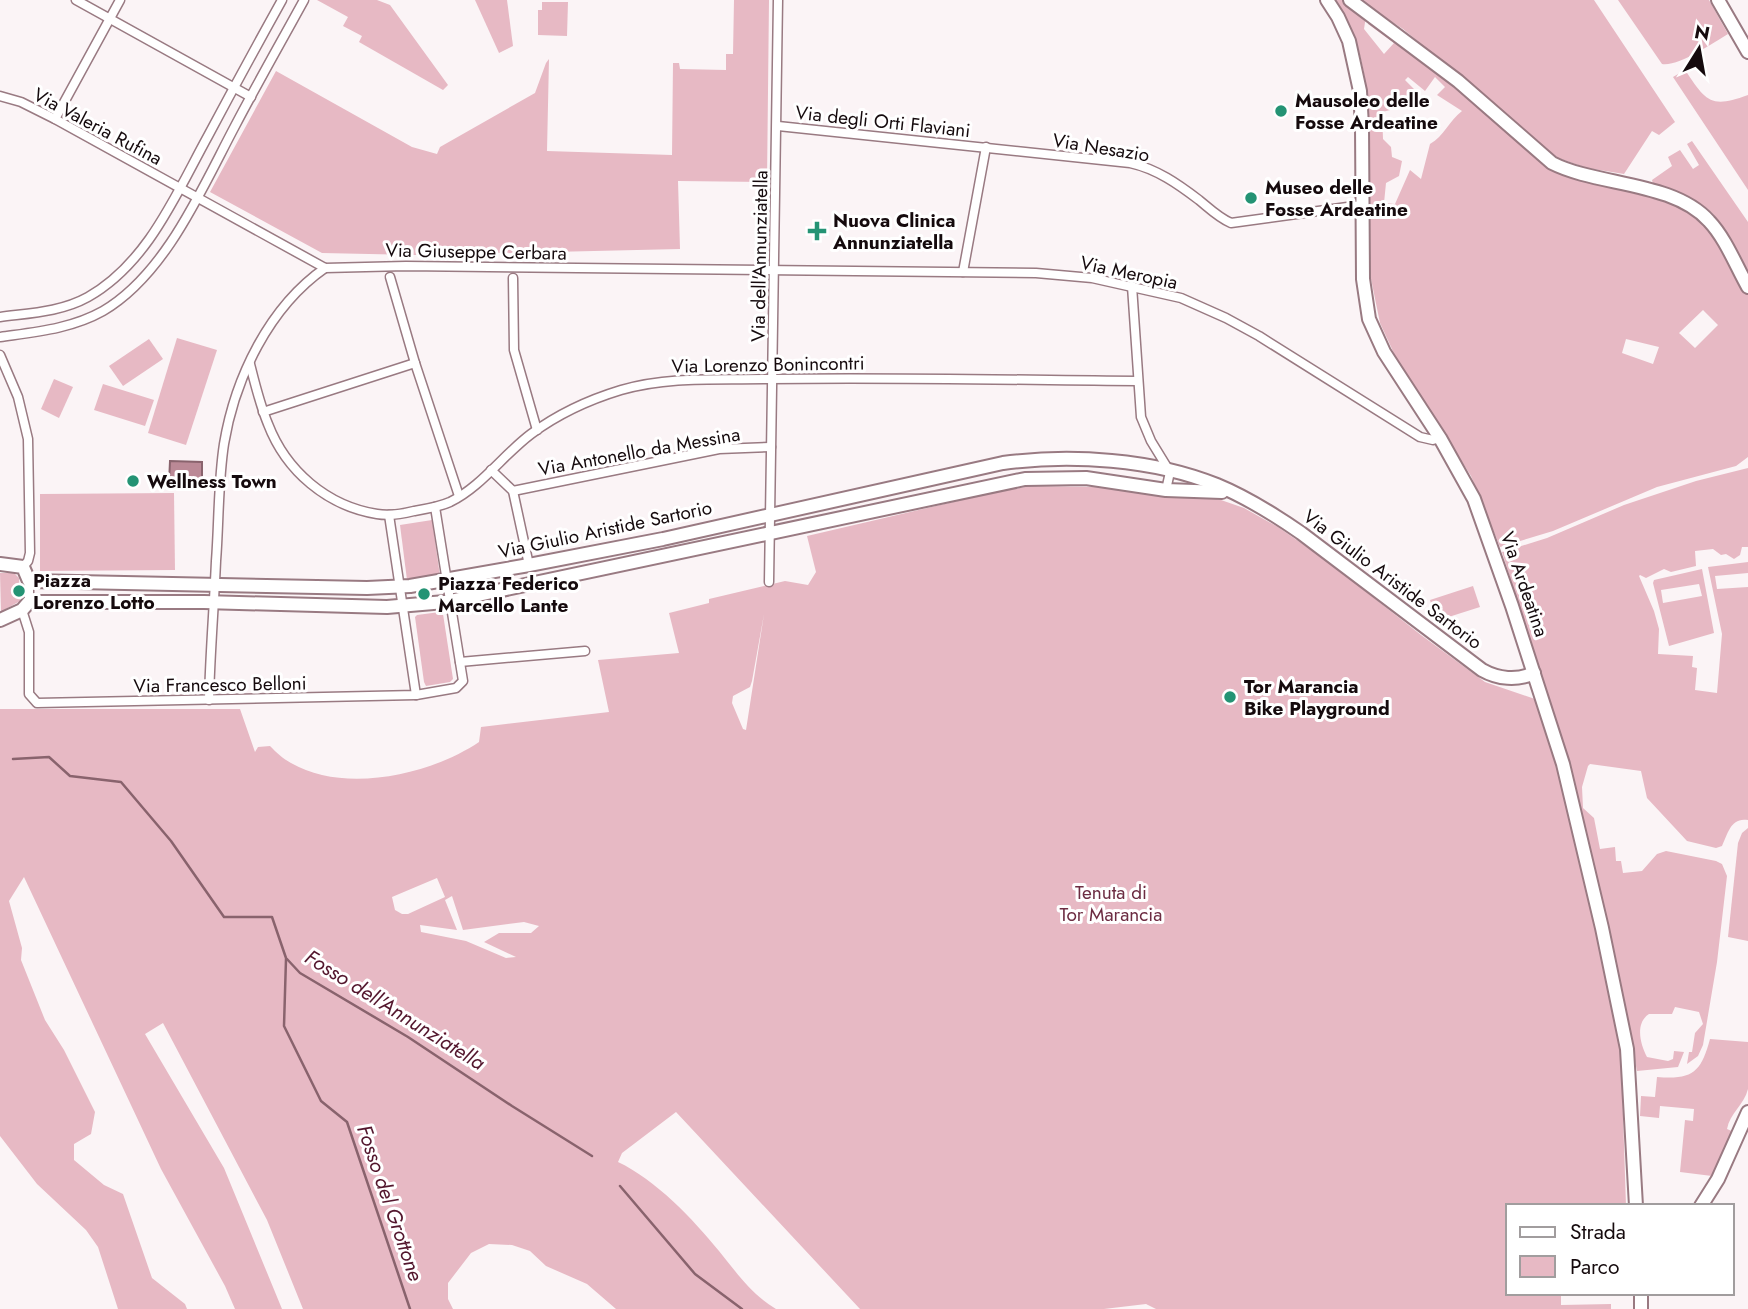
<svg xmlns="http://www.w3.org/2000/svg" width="1748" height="1309" font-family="Jost,sans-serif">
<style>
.green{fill:#e7b9c4;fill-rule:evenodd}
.water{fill:#bb8996;stroke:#89636d;stroke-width:2}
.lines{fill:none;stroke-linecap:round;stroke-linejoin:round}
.stream{stroke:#89636d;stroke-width:2.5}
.street-casing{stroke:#997a82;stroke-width:11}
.secondary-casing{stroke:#997a82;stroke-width:16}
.street{stroke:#fff;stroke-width:8}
.secondary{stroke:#fff;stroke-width:12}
.poi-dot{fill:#249374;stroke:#fff;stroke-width:2.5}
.labels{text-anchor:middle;stroke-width:6;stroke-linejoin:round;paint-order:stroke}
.poi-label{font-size:19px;font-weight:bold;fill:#150a0d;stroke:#fff;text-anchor:start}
.street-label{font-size:19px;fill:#150a0d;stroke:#fff}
.park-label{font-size:19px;fill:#6c2c42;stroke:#fff}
.water-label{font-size:21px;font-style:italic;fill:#53162d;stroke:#fff}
</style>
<rect width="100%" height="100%" fill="#fbf4f6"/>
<g class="green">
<path d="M317 0H377L390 5 448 85 443 90 359 42 362 36 343 26 348 17Z"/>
<path d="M475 0H507L513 46 499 53Z"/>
<path d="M734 0H769L767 182 678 181 680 249 416 255 322 253 210 192 276 71 412 147 437 154 440 147 535 93 546 63 549 59 547 151 672 155 673 63H679L680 69 726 70V54H733Z"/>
<path d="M1336 0H1345L1366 16 1364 29 1384 54 1394 43 1368 24 1370 18 1484 106 1487 116 1495 117 1541 158 1662 197 1700 216 1718 239 1748 295V457L1736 466 1657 487 1553 531 1500 547 1471 476 1397 360 1380 323 1370 274 1366 85C1361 54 1354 27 1336 0ZM1408 77 1425 91 1435 77 1445 87 1437 95 1462 111C1449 121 1444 136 1430 144L1421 179 1410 170 1395 204 1384 203 1386 183 1399 176 1402 161 1392 157 1391 147 1383 139 1382 112 1415 104 1418 93 1405 80ZM1703 310 1718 325 1695 348 1679 333ZM1626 339 1659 347 1653 364 1622 353Z"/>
<path d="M1358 0H1594L1675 122 1659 135 1652 131 1624 174 1587 168 1558 158 1403 29Z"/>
<path d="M1618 0H1709L1728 34C1713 43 1678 67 1662 64Z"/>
<path d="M542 2H568L567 36 538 35V10H542Z"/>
<path d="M1685 70C1706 101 1710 109 1748 95V190L1673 77Z"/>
<path d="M1692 141 1748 222V277L1715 216C1699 198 1675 192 1653 184L1652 180 1672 166 1668 157 1680 150 1693 169 1699 165 1687 144Z"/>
<path d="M177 338 217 350 186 445 148 433Z"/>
<path d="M149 339 163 359 123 386 109 366Z"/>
<path d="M54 379 73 387 59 418 41 409Z"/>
<path d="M103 384 154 400 145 426 94 410Z"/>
<path d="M1748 468V547H1742L1740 555 1734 559 1726 554 1721 555 1713 549 1695 551 1696 566 1671 572 1664 569 1646 578 1640 575 1639 576 1654 611 1659 629 1658 654 1693 656 1692 667 1697 668 1695 690 1717 693 1722 634 1708 567 1748 562V573L1715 576 1717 589 1748 587V820C1731 817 1728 833 1722 846L1716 848 1687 841 1647 798 1641 771 1590 764 1588 766 1582 787 1583 808 1594 818 1600 849 1615 847 1616 861H1621L1623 873 1642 871 1657 854 1666 851 1716 861 1722 864 1727 876 1717 962 1703 1045 1698 1056 1687 1064 1689 1052H1692L1695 1033 1703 1024 1699 1012 1675 1007 1672 1014H1649C1635 1023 1640 1044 1647 1057L1668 1061 1673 1059 1674 1051 1684 1052 1678 1067 1637 1071 1628 1026 1549 702 1502 552 1547 538 1624 505 1696 481Z"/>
<path d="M1030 486 1098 487 1161 496 1196 495 1221 500 1244 508 1278 527 1327 561 1421 635 1485 682 1535 699C1572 806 1595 918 1618 1029L1621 1054 1626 1206H1508V1293H1561V1305L1611 1304V1309H1156L1146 1304 1104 1309H860L676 1112 622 1153 618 1162C656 1180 693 1219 719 1251 737 1273 751 1294 776 1309H616L587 1284 546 1266 530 1251 512 1245 489 1244 471 1253 448 1283V1299L453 1309H303L267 1220 163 1023 145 1034 224 1168 282 1309H235L225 1286 161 1169 24 877 9 901 22 948 21 960 45 1020 64 1050 95 1112 91 1134 74 1144V1160L104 1185 123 1194 152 1278 185 1304 187 1309H118L98 1247 86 1230 37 1184 0 1136V709H240L255 752 258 747 270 746C276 752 283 759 291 763 344 794 430 775 479 742L481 727 609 712 598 660 679 653 669 613 709 603V599L785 581 808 585 816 572 807 536 983 495ZM764 614 746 730 743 729 732 703 733 696 750 687 752 681ZM437 878 445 897 408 914H402L395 910 392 897ZM452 896 463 930 524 922 539 926 531 933H499L484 942 516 957 506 958 466 941 421 932 420 925 457 930 445 900Z"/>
<path d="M174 493 175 570 40 571V494Z"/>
<path d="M432 520 440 576 407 580 400 525Z"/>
<path d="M1702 569 1714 633 1669 646 1653 583 1654 580ZM1699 584 1702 596 1663 603 1661 590Z"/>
<path d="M0 573H14L19 578 20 601 1 612Z"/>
<path d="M1473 586 1480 607 1436 621 1430 600Z"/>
<path d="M440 612 443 614 453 679 450 682 426 686 424 682 415 617 417 615Z"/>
<path d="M1748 828V941L1728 937 1738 843 1742 833Z"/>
<path d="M1710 1039 1748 1042C1748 1057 1748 1075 1748 1089 1744 1105 1730 1113 1727 1129L1734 1132 1712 1176 1680 1172 1685 1120 1693 1121 1694 1109 1660 1106 1659 1118 1640 1116 1641 1096 1655 1097 1657 1077C1693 1080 1701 1072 1710 1039Z"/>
</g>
<path class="water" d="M170 461 202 462V483H169Z"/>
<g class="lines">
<g class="stream">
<path d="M13 759 49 757 70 776 121 782 171 841 224 917H272L286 958 300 973 408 1037 512 1106 592 1156"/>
<path d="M286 959 284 1026 321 1101 347 1122 410 1309"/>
<path d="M620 1186 695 1274 742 1309"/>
</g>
<g class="street-casing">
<g id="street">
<path d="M76 0 251 97"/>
<path d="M0 96 21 102 55 119 325 268 406 266 1036 273 1092 278 1181 298 1226 318 1259 336 1420 437 1433 440 1440 438"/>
<path d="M55 119 120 0"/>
<path d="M778 126 1130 163C1157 169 1178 184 1199 200 1210 209 1219 218 1231 223L1362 205"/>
<path d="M963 272 986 147"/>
<path d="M390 277 415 363 459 496"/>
<path d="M513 278 514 350 537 430"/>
<path d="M1132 286 1141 417 1151 441 1170 472 1166 490"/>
<path d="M0 317C30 313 61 312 88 297 148 263 176 194 208 136 232 91 257 45 282 0"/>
<path d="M0 337C35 332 71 329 103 311 166 274 202 188 235 126 257 84 281 42 304 0"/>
<path d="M0 355 18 397 28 439 30 553 28 561 23 567"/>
<path d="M250 364C255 384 260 405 268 424 286 471 327 506 377 514 389 516 402 514 414 511 426 509 439 507 450 502 481 487 503 455 531 434 558 414 588 400 621 390 669 376 718 380 768 379 891 377 1015 380 1138 381"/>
<path d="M263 412 415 363"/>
<path d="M491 470 513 491 529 565"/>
<path d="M513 491 719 449 771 447"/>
<path d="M389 515 416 695"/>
<path d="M769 582 778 0"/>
<path d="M29 602V581"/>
<path d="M22 610 29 632V694L37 703 416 695 456 688 463 681 435 507"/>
<path d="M460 662 585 651"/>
<path d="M209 700C210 654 214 608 216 561 219 523 218 483 224 444 235 378 269 307 325 268"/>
</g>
</g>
<g class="secondary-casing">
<g id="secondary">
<path d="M1327 0 1338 17 1349 41 1360 91 1362 126 1363 279 1369 319 1384 352 1440 438 1474 499 1512 606 1563 764 1602 928 1627 1049 1636 1206"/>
<path d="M1350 0 1458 81 1552 163C1597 186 1673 181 1709 221 1726 239 1736 266 1748 287"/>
<path d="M1718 0 1748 52"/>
<path d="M0 564 23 567 29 581 367 588 410 586 529 565 663 539 1003 463C1071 454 1153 459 1217 485 1246 497 1275 515 1301 533L1482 670C1498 679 1517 681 1534 673"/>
<path d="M0 620 22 610 29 602H204L387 607 445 602 1025 479 1086 478 1166 490 1222 492"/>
<path d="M1701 1206 1718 1179 1748 1112"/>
<path d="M1641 1309V1293"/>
</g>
</g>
<use href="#street" class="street"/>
<use href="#secondary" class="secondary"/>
</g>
<g class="poi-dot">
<circle cx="1281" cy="111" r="7"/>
<circle cx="1251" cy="198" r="7"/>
<path d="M813.5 220.5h7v7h7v7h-7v7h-7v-7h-7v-7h7z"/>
<circle cx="133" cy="481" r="7"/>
<circle cx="19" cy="591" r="7"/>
<circle cx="424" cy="594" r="7"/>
<circle cx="1230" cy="697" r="7"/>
</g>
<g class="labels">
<g class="poi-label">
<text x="1295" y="107">Mausoleo delle<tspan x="1295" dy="22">Fosse Ardeatine</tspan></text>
<text x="1265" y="194">Museo delle<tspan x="1265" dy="22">Fosse Ardeatine</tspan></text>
<text x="833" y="227">Nuova Clinica<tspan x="833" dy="22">Annunziatella</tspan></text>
<text x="147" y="488">Wellness Town</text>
<text x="33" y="587">Piazza<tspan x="33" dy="22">Lorenzo Lotto</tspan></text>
<text x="438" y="590">Piazza Federico<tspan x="438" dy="22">Marcello Lante</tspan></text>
<text x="1244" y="693">Tor Marancia<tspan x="1244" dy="22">Bike Playground</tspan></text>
</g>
<g class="street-label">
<text transform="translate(883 121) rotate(6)" y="7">Via degli Orti Flaviani</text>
<text transform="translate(98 126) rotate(28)" y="7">Via Valeria Rufina</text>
<text transform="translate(1101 147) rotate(9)" y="7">Via Nesazio</text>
<text transform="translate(476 251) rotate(1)" y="7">Via Giuseppe Cerbara</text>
<text transform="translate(759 256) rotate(-89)" y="7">Via dell'Annunziatella</text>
<text transform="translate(1129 272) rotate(12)" y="7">Via Meropia</text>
<text transform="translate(768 364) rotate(-1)" y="7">Via Lorenzo Bonincontri</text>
<text transform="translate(639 451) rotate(-10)" y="7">Via Antonello da Messina</text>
<text transform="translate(605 529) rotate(-12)" y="7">Via Giulio Aristide Sartorio</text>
<text transform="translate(1393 579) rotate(37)" y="7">Via Giulio Aristide Sartorio</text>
<text transform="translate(1525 584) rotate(71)" y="7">Via Ardeatina</text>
<text transform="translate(220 684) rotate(-1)" y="7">Via Francesco Belloni</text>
</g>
<g class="park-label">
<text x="1111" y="899">Tenuta di<tspan x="1111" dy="22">Tor Marancia</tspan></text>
</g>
<g class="water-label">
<text transform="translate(395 1010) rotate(32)" y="7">Fosso dell'Annunziatella</text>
<text transform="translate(390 1203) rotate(71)" y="7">Fosso del Grottone</text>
</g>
</g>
<rect x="1506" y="1204" width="228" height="91" fill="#ffffff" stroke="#a19d9e" stroke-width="2"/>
<rect x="1520" y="1227" width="35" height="10" fill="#ffffff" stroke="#a19d9e" stroke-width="2"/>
<text x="1570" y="1239" font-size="21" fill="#150a0d">Strada</text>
<rect x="1520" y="1256" width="35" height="21" fill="#e7b9c4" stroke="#a19d9e" stroke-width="2"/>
<text x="1570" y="1274" font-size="21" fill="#150a0d">Parco</text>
<g transform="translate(1699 49) rotate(11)" stroke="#ffffff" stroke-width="5" paint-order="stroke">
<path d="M0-5L12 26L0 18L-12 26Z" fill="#150a0d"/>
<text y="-10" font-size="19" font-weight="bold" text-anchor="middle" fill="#150a0d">N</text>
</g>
</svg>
